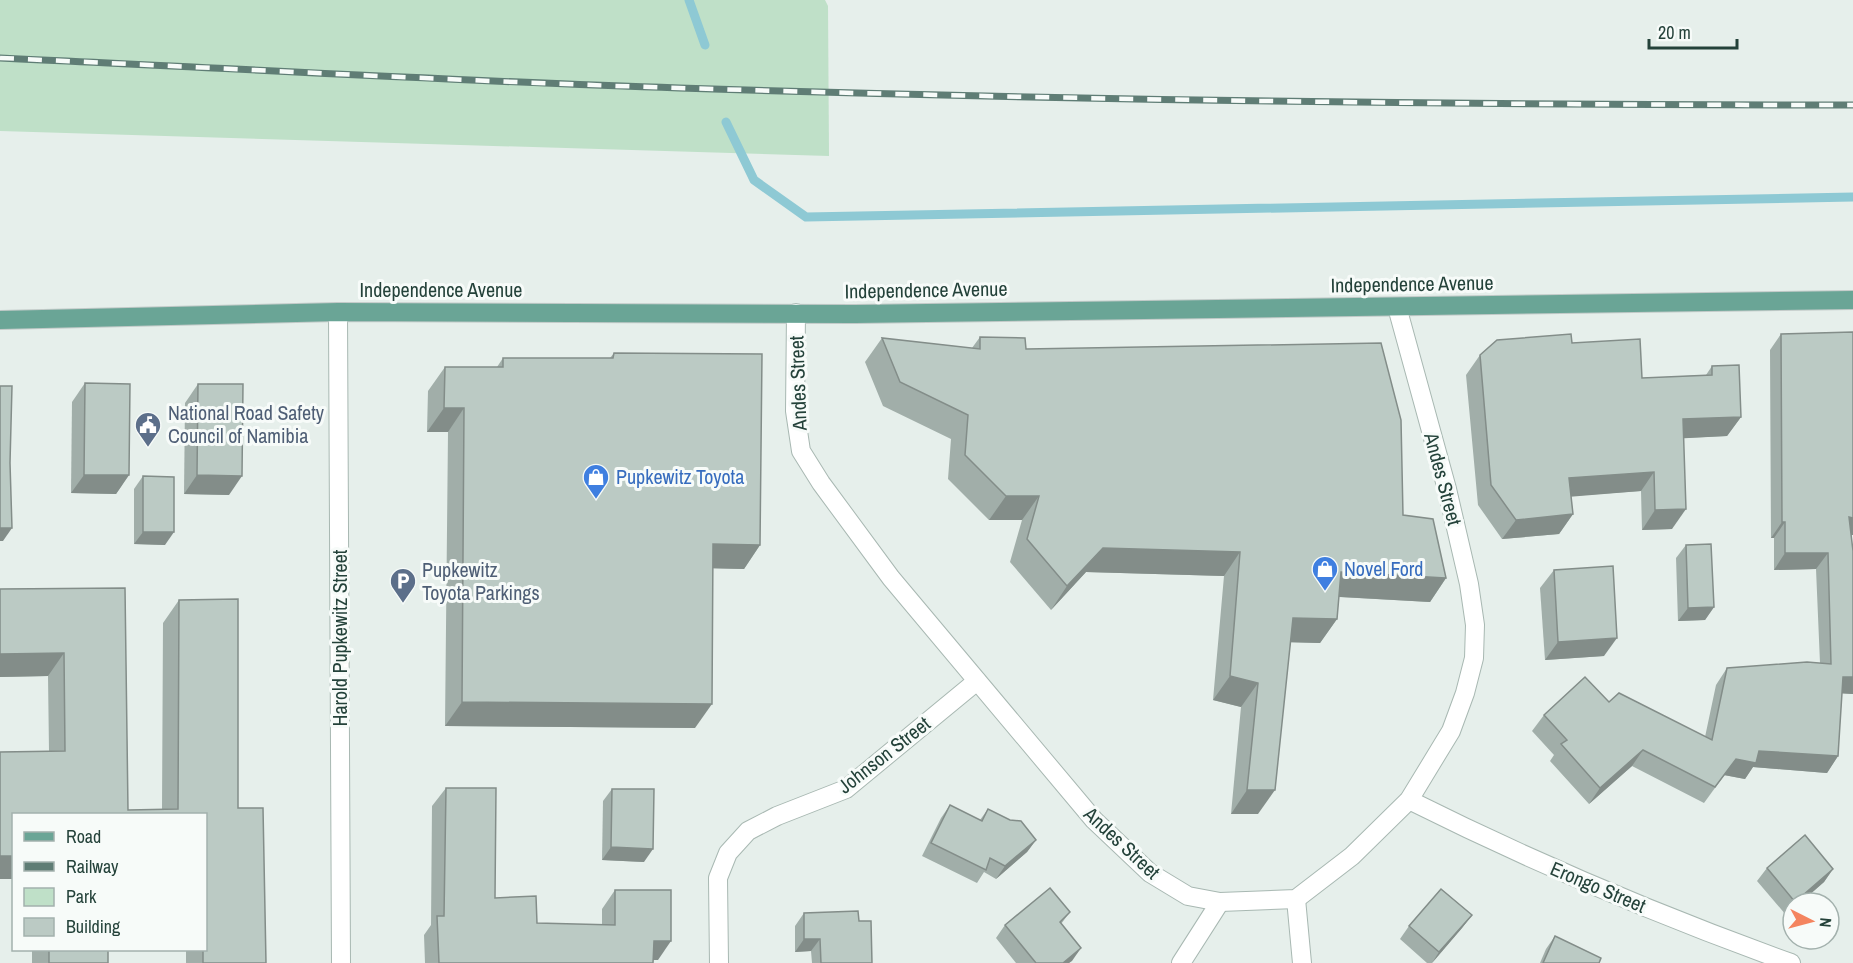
<svg xmlns="http://www.w3.org/2000/svg" width="1853" height="963" font-family="'Archivo Narrow',sans-serif">
<style>
.green{fill:#bfe0c8}
.lines{fill:none;stroke-linecap:round;stroke-linejoin:round}
.stream{stroke:#8ec9d4;stroke-width:9}
.minor-casing{stroke:#a8b8b2;stroke-width:20}
.major-casing{stroke:#c2cac8;stroke-width:20}
.minor{stroke:#fff;stroke-width:18}
.major{stroke:#6aa596;stroke-width:18}
.rail-casing{stroke:#5f7d75;stroke-width:7}
.rail{stroke:#f7fbf9;stroke-width:4.5;stroke-dasharray:14;stroke-linecap:butt}
.wall{fill:#a1aea9}
.shaded-wall{fill:#838d89}
.building{fill:#bbcac4;stroke:#838d89;stroke-width:1.5}
.labels{text-anchor:middle;stroke-width:6;stroke-linejoin:round;paint-order:stroke}
.street-label{font-size:20px;fill:#24423a;stroke:#f7fbf9}
.service-label{font-size:20px;fill:#4e5e75;stroke:#f7fbf9;text-anchor:start}
.shop-label{font-size:20px;fill:#366cbe;stroke:#f7fbf9;text-anchor:start}
</style>
<rect width="100%" height="100%" fill="#e6efeb"/>
<path class="green" d="M0 0H825L828 6 829 156 0 131Z"/>
<g class="lines">
<g class="stream">
<path d="M689 0 705 45"/>
<path d="M726 122 754 180 806 217 1853 197"/>
</g>
<g class="minor-casing">
<g id="minor">
<path d="M338 312 341 963"/>
<path d="M796 313 795 411 801 451 821 483 891 578 1094 820 1150 873 1188 896 1220 902 1296 899 1352 856 1409 800 1451 731 1465 693 1474 658 1475 625 1469 584 1447 489 1397 307"/>
<path d="M1409 800C1533 862 1660 916 1791 963"/>
<path d="M1296 899 1302 963"/>
<path d="M719 963 718 878 728 853 748 831 777 816 846 789 977 681"/>
<path d="M1181 963 1220 902"/>
</g>
</g>
<g class="major-casing">
<path id="major" d="M0 320 338 312 855 314 1853 300"/>
</g>
<use href="#minor" class="minor"/>
<use href="#major" class="major"/>
<g class="rail-casing">
<path id="rail" d="M0 58C226 68 453 81 679 88 1071 100 1462 105 1853 105"/>
</g>
<use href="#rail" class="rail"/>
</g>
<g class="wall">
<path d="M1853 332V535H1851L1853 551V694L1842 693 1838 756 1827 773 1753 767 1745 779 1724 775 1704 803 1632 766 1589 804 1550 761 1554 755 1532 731 1544 715 1609 702 1705 737 1716 685 1727 668 1820 663 1816 569 1774 570V538H1771L1770 350 1781 334Z"/>
<path d="M980 337 1026 349 1403 515 1446 578 1430 602 1339 597 1337 619 1320 643 1291 642 1258 814H1231L1241 707 1213 700 1224 576 1086 572 1051 610 1010 562 1022 520H989L948 479 951 439 883 406 865 362 882 338 972 348Z"/>
<path d="M1572 343 1642 378 1706 375 1712 366 1741 417 1727 436 1684 438 1672 529 1642 530 1641 491 1571 496 1573 514 1559 534 1502 539 1478 505 1466 375 1480 355Z"/>
<path d="M614 353 760 545 744 569 712 568 695 728 445 726 448 432H427L428 391 445 367H497L503 358H610Z"/>
<path d="M85 383 129 475 116 494 71 493 72 402Z"/>
<path d="M198 384 229 495 184 494 185 403Z"/>
<path d="M143 476 165 545 134 544V489Z"/>
<path d="M1686 545 1714 607 1705 620 1678 621 1676 558Z"/>
<path d="M1554 570 1604 656 1545 660 1540 588Z"/>
<path d="M125 588 128 810H162L163 623 179 600 238 808 266 963H186V950H206V814H14V879H0V752L49 751 48 676 0 677V589Z"/>
<path d="M446 788 495 898 537 923 602 925V909L615 890 658 960H653V963H425L424 935 431 925 432 806Z"/>
<path d="M612 789 644 862 602 860 603 801Z"/>
<path d="M950 805 980 820 988 809 1010 820 1036 840 1027 852 996 879 984 872 977 883 922 856 941 818Z"/>
<path d="M1767 868 1833 869 1824 882 1800 903H1793V909L1786 915 1757 881Z"/>
<path d="M1070 912 1061 924 1081 948 1069 963H1016L996 938 1005 925Z"/>
<path d="M804 913 859 921 872 963H812L811 951 795 952V926Z"/>
<path d="M1472 915 1462 928 1432 963H1427L1400 939 1409 926Z"/>
<path d="M1555 936 1599 963H1540L1546 949Z"/>
<rect x="32" y="950" width="76" height="13"/>
</g>
<g class="shaded-wall">
<path d="M444 408H464L448 432H427Z"/>
<path d="M1741 417 1727 436 1670 439 1683 419Z"/>
<path d="M1654 472 1641 491 1555 498 1569 478Z"/>
<path d="M84 475H129L116 494 71 493Z"/>
<path d="M197 475 242 476 229 495 184 494Z"/>
<path d="M1006 496H1039L1022 520H989Z"/>
<path d="M1686 509 1672 529 1642 530 1655 510Z"/>
<path d="M1573 514 1559 534 1502 539 1516 520Z"/>
<path d="M1849 517 1853 518V535L1837 534Z"/>
<path d="M1782 522H1785L1774 538H1771Z"/>
<path d="M0 528H12L3 541H0Z"/>
<path d="M143 532H174L165 545 134 544Z"/>
<path d="M713 544 760 545 744 569 696 568Z"/>
<path d="M1103 548 1240 552 1224 576 1086 572 1051 610 1067 586Z"/>
<path d="M1785 553H1828L1816 569 1774 570Z"/>
<path d="M1341 572 1446 578 1430 602 1324 596Z"/>
<path d="M1714 607 1705 620 1678 621 1688 608Z"/>
<path d="M1293 618 1337 619 1320 643 1277 642Z"/>
<path d="M1617 638 1604 656 1545 660 1558 642Z"/>
<path d="M64 653 48 676 0 677V654Z"/>
<path d="M1230 676 1258 683 1241 707 1213 700Z"/>
<path d="M1843 677H1853V694L1832 693Z"/>
<path d="M462 702 712 704 695 728 445 726Z"/>
<path d="M1643 750 1632 766 1589 804 1600 788Z"/>
<path d="M1759 751 1838 756 1827 773 1753 767 1745 779 1724 775 1704 803 1736 759Z"/>
<path d="M1247 790H1275L1258 814H1231Z"/>
<path d="M1036 840 1027 852 996 879 1005 866Z"/>
<path d="M611 847 653 849 644 862 602 860Z"/>
<rect x="0" y="856" width="14" height="23"/>
<path d="M1833 869 1824 882 1800 903H1794Z"/>
<path d="M1793 905V909L1786 915Z"/>
<path d="M1472 915 1462 928 1432 963 1439 952Z"/>
<path d="M804 939H820L811 951 795 952Z"/>
<path d="M654 941H671L658 960H640Z"/>
<path d="M1081 948 1072 961 1069 963H1063Z"/>
</g>
<g class="building">
<path d="M1853 332V518L1849 517 1853 551V677H1843L1838 756 1759 751 1756 763 1736 759 1715 787 1643 750 1600 788 1561 744 1567 740 1544 715 1585 677 1609 702 1619 693 1712 740 1727 668 1807 662 1831 664 1828 553H1785V522H1782L1781 334Z"/>
<path d="M1571 334 1572 343 1640 339 1642 378 1712 375V366L1739 365 1741 417 1683 419 1686 509 1655 510 1654 472 1569 478 1573 514 1516 520 1491 485 1480 355 1497 340Z"/>
<path d="M980 337 1025 338 1026 349 1381 343 1401 420 1403 515 1433 519 1446 578 1341 572 1337 619 1293 618 1275 790H1247L1258 683 1230 676 1240 552 1103 548 1067 586 1027 539 1039 496H1006L965 455 968 415 900 382 882 338 980 349Z"/>
<path d="M614 353 762 354 760 545 713 544 712 704 462 702 464 408H444L445 367H503V358H613Z"/>
<path d="M85 383 130 384 129 475H84Z"/>
<path d="M198 384H243L242 476 197 475Z"/>
<path d="M0 386H12L10 463 12 528H0Z"/>
<path d="M143 476 174 477V532H143Z"/>
<path d="M1711 544 1714 607 1688 608 1686 545Z"/>
<path d="M1613 566 1617 638 1558 642 1554 570Z"/>
<path d="M125 588 128 810 178 809 179 600 238 599V808H263L266 963H203V950H206V814H14V856H0V752L65 751 64 653 0 654V589Z"/>
<path d="M446 788H496L495 898 536 896 537 923 615 925V890H671V941H654L653 963H439L437 916H444Z"/>
<path d="M612 789H654L653 849 611 847Z"/>
<path d="M950 805 982 821 988 809 1010 820 1021 821 1036 840 1005 866 990 858 986 870 931 843Z"/>
<path d="M1805 835 1833 869 1795 902 1767 868Z"/>
<path d="M1050 888 1070 912 1060 922 1081 948 1063 963H1036L1005 925Z"/>
<path d="M1441 889 1472 915 1439 952 1409 926Z"/>
<path d="M858 911 859 921H871L872 963H821L820 939H804V913Z"/>
<path d="M1555 936 1601 958 1599 963H1543Z"/>
<rect x="49" y="950" width="59" height="13"/>
</g>
<defs>
<g id="civic-pin" transform="scale(1.35)"><path d="M0 17L-7.5 6A9.5 9.5 0 1 1 7.5 6Z" fill="#5c6f8a" stroke="#f7fbf9"/><path d="M-.6-6.5H3V-4.5H.6V-3L4-1V1h2V6H-6V1h2V-1L-.6-3ZM-1.2 2.5V6h2.4V2.5Z" fill="#fff"/></g>
<g id="shop-pin" transform="scale(1.35)"><path d="M0 17L-7.5 6A9.5 9.5 0 1 1 7.5 6Z" fill="#3f7fe0" stroke="#f7fbf9"/><path d="M-5-2.5h2.3a2.7 3.5 0 0 1 5.4 0H5L5.5 6h-11ZM-1.5-2.5h3a1.5 2.3 0 0 0-3 0Z" fill="#fff"/></g>
<g id="parking-pin" transform="scale(1.35)"><path d="M0 17L-7.5 6A9.5 9.5 0 1 1 7.5 6Z" fill="#5c6f8a" stroke="#f7fbf9"/><path d="M-3.5-5.5H1a3.5 3.5 0 0 1 0 7H-1V5.5H-3.5ZM-1-3.4V-.6H.8a1.4 1.4 0 0 0 0-2.8Z" fill="#fff"/></g>
</defs>
<g fill-rule="evenodd">
<use href="#civic-pin" x="148" y="425"/>
<use href="#shop-pin" x="596" y="477"/>
<use href="#shop-pin" x="1325" y="569"/>
<use href="#parking-pin" x="403" y="581"/>
</g>
<g class="labels">
<g class="street-label">
<text transform="translate(1412 284) rotate(-1)" y="7">Independence Avenue</text>
<text x="441" y="297">Independence Avenue</text>
<text transform="translate(926 290) rotate(-1)" y="7">Independence Avenue</text>
<text transform="translate(798 383) rotate(-92)" y="7">Andes Street</text>
<text transform="translate(1443 479) rotate(75)" y="7">Andes Street</text>
<text transform="translate(340 638) rotate(-90)" y="7">Harold Pupkewitz Street</text>
<text transform="translate(884 755) rotate(-38)" y="7">Johnson Street</text>
<text transform="translate(1122 843) rotate(43)" y="7">Andes Street</text>
<text transform="translate(1598 887) rotate(23)" y="7">Erongo Street</text>
</g>
<g class="service-label">
<text x="168" y="420">National Road Safety<tspan x="168" dy="23">Council of Namibia</tspan></text>
<text x="422" y="577">Pupkewitz<tspan x="422" dy="23">Toyota Parkings</tspan></text>
</g>
<g class="shop-label">
<text x="616" y="484">Pupkewitz Toyota</text>
<text x="1344" y="576">Novel Ford</text>
</g>
</g>
<rect x="12" y="813" width="195" height="138" fill="#f7fbf9" stroke="#a3b1ad" stroke-width="1.5"/>
<rect x="24" y="832" width="30" height="9" fill="#6aa596" stroke="#a3b1ad" stroke-width="1.5"/>
<text x="66" y="843" font-size="18" fill="#24423a">Road</text>
<rect x="24" y="862" width="30" height="9" fill="#5f7d75" stroke="#a3b1ad" stroke-width="1.5"/>
<text x="66" y="873" font-size="18" fill="#24423a">Railway</text>
<rect x="24" y="888" width="30" height="18" fill="#bfe0c8" stroke="#a3b1ad" stroke-width="1.5"/>
<text x="66" y="903" font-size="18" fill="#24423a">Park</text>
<rect x="24" y="918" width="30" height="18" fill="#bbcac4" stroke="#a3b1ad" stroke-width="1.5"/>
<text x="66" y="933" font-size="18" fill="#24423a">Building</text>
<g transform="translate(1811 921) rotate(96)"><circle r="28" fill="#f7fbf9" stroke="#a3b1ad" stroke-width="1.5"/>
<path d="M0-4.5L10 22L0 15L-10 22Z" fill="#f4845f"/>
<text y="-9" font-size="16" font-weight="bold" text-anchor="middle" fill="#24423a">N</text>
</g>
<path d="M1649 39v9h88v-9" fill="none" stroke="#24423a" stroke-width="3"/>
<text x="1658" y="39" font-size="18" fill="#24423a" stroke="#f7fbf9" stroke-width="4.5" paint-order="stroke">20 m</text>
</svg>
